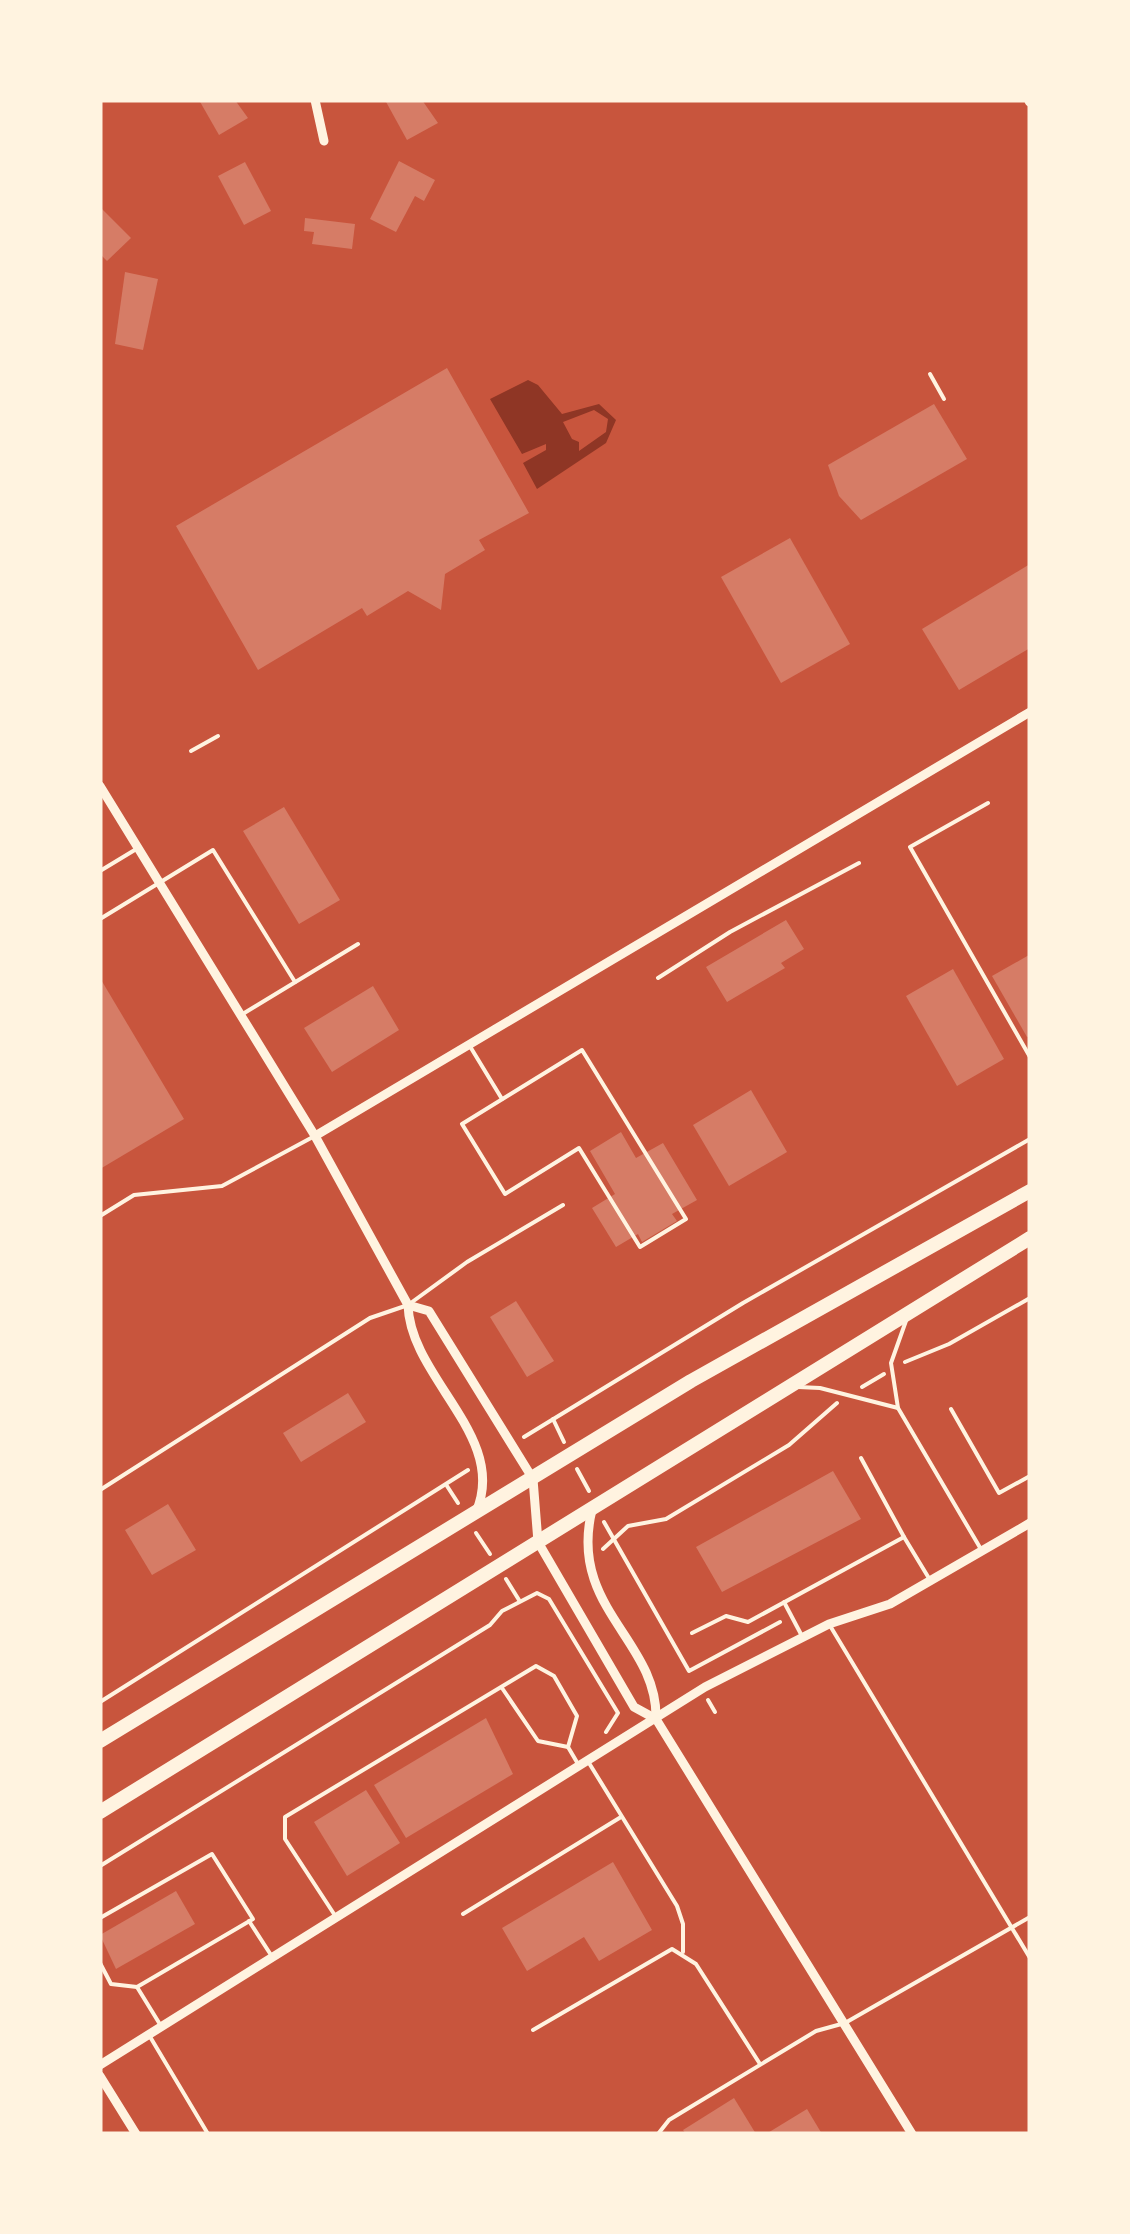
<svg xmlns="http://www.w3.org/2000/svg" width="1130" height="2234" font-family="'DejaVu Sans',sans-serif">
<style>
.water{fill:#8f3625;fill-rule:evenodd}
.building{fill:#d67c66}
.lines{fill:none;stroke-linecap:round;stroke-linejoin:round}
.path{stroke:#fff3e0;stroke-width:4}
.service{stroke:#fff3e0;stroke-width:4}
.minor{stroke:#fff3e0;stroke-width:9}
.tertiary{stroke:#fff3e0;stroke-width:11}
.primary{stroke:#fff3e0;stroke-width:14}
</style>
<rect width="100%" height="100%" fill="#c8553d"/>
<path class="water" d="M528 380 538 385 562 414 599 404 616 420 606 443 537 489 523 463 546 450V444L522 454 490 399ZM594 410 608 419 606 432 579 451V442L572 439 563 422Z"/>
<g class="building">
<path d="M199 100H235L248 118 219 135Z"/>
<path d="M385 100H422L438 123 407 140Z"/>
<path d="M399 161 435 180 424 201 415 196 396 232 370 219Z"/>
<path d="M245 162 271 211 244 225 218 176Z"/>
<path d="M100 207 131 238 107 261 100 254Z"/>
<path d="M305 218 355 224 352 249 312 244 314 232 304 231Z"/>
<path d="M125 272 158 279 143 350 115 344Z"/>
<path d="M447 368 529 513 479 540 485 550 445 574 441 610 408 591 367 616 362 608 258 670 176 526Z"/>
<path d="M934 404 967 459 861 520 839 496 828 465Z"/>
<path d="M790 538 850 644 781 683 721 577Z"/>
<path d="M1030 564V648L959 690 922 629Z"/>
<path d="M284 807 340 900 299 924 243 831Z"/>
<path d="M786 920 804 949 781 963 785 968 727 1002 706 967Z"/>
<path d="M1029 955 1030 1036 1027 1037 992 976Z"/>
<path d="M953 969 1004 1059 957 1086 906 996Z"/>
<path d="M100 978 184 1119 100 1169Z"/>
<path d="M373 986 399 1030 332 1072 304 1028Z"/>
<path d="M751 1090 787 1152 729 1186 693 1125Z"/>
<path d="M621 1132 636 1158 663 1143 697 1200 672 1214 677 1221 642 1242 638 1234 616 1247 592 1208 615 1194 590 1151Z"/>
<path d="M516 1301 554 1361 527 1377 490 1317Z"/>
<path d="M348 1393 366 1422 301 1462 283 1433Z"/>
<path d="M833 1471 861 1519 722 1592 696 1547Z"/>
<path d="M168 1504 196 1550 152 1575 125 1530Z"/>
<path d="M486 1718 513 1774 406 1838 374 1785Z"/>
<path d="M366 1790 400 1843 347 1876 314 1822Z"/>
<path d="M613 1862 652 1930 599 1961 584 1937 527 1971 502 1928Z"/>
<path d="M176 1891 195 1924 116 1969 100 1935Z"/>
<path d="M734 2098 756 2134H686L683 2130Z"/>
<path d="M807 2109 822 2134H766Z"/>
</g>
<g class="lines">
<g class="path">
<path d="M930 374 944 399"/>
<path d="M191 751 218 736"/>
<path d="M905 1362 949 1344 1030 1298"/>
<path d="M862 1387 884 1374"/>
<path d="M553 1419 564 1442"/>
<path d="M524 1437 743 1303 1030 1139"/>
<path d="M577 1469 589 1491"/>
<path d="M447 1486 458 1503"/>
<path d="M604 1522 689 1671 780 1622"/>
<path d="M476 1533 490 1554"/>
<path d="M603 1549 628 1526 666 1519 789 1445 837 1403"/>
<path d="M506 1579 519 1600"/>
<path d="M708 1700 715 1712"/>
<path d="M100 1702 468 1470"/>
<path d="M100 1866 490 1625 502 1611 537 1593 549 1599 618 1713 606 1732"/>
</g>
<g class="service">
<path d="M988 803 910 847 1030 1057"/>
<path d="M100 871 138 848"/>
<path d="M100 919 213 850 295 982"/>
<path d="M658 978 730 932 859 863"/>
<path d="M241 1015 358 944"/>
<path d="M471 1048 502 1099"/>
<path d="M582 1050 686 1219 640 1247 579 1148 505 1194 462 1124Z"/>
<path d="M100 1216 134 1195 222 1186 311 1138"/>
<path d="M798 1387 820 1388 898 1408 891 1363 907 1318"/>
<path d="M898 1408 982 1551"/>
<path d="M951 1409 999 1493 1030 1476"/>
<path d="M100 1490 370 1318 408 1305 467 1262 563 1205"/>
<path d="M904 1537 930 1580"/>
<path d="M784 1602 803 1638"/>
<path d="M829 1624 1030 1958"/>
<path d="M692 1633 726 1616 748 1622 904 1537 861 1458"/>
<path d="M502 1688 538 1741 568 1747"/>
<path d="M589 1763 677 1906 683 1924V1952"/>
<path d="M334 1914 285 1839V1817L536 1666 554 1676 577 1716 568 1747 578 1764"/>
<path d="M463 1914 621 1817"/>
<path d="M100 1918 212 1854 253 1919 137 1987 111 1984 100 1963"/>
<path d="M249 1921 271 1955"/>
<path d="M137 1987 161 2026"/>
<path d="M533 2030 672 1949 696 1964 760 2064"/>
<path d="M149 2035 208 2134"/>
<path d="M658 2134 669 2120 816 2031 845 2023 1030 1917"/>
</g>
<g class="minor">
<path d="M315 100 324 141"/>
<path d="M100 786 315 1136 408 1305C410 1378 509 1437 476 1512"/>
<path d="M315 1136 1030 712"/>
<path d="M408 1305 429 1311 533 1479 538 1542 634 1707 656 1719 912 2134"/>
<path d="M592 1510C568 1608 658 1640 656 1719"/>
<path d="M100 2065 705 1687 829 1624 890 1604 1030 1523"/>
<path d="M100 2076 136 2134"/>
</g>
<path class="tertiary" d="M1030 100V101"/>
<g class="primary">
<path d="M100 1741 691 1381 1030 1191"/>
<path d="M100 1812 1030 1238"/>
</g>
</g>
<rect width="1130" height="2234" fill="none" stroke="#fff3e0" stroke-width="205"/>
</svg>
